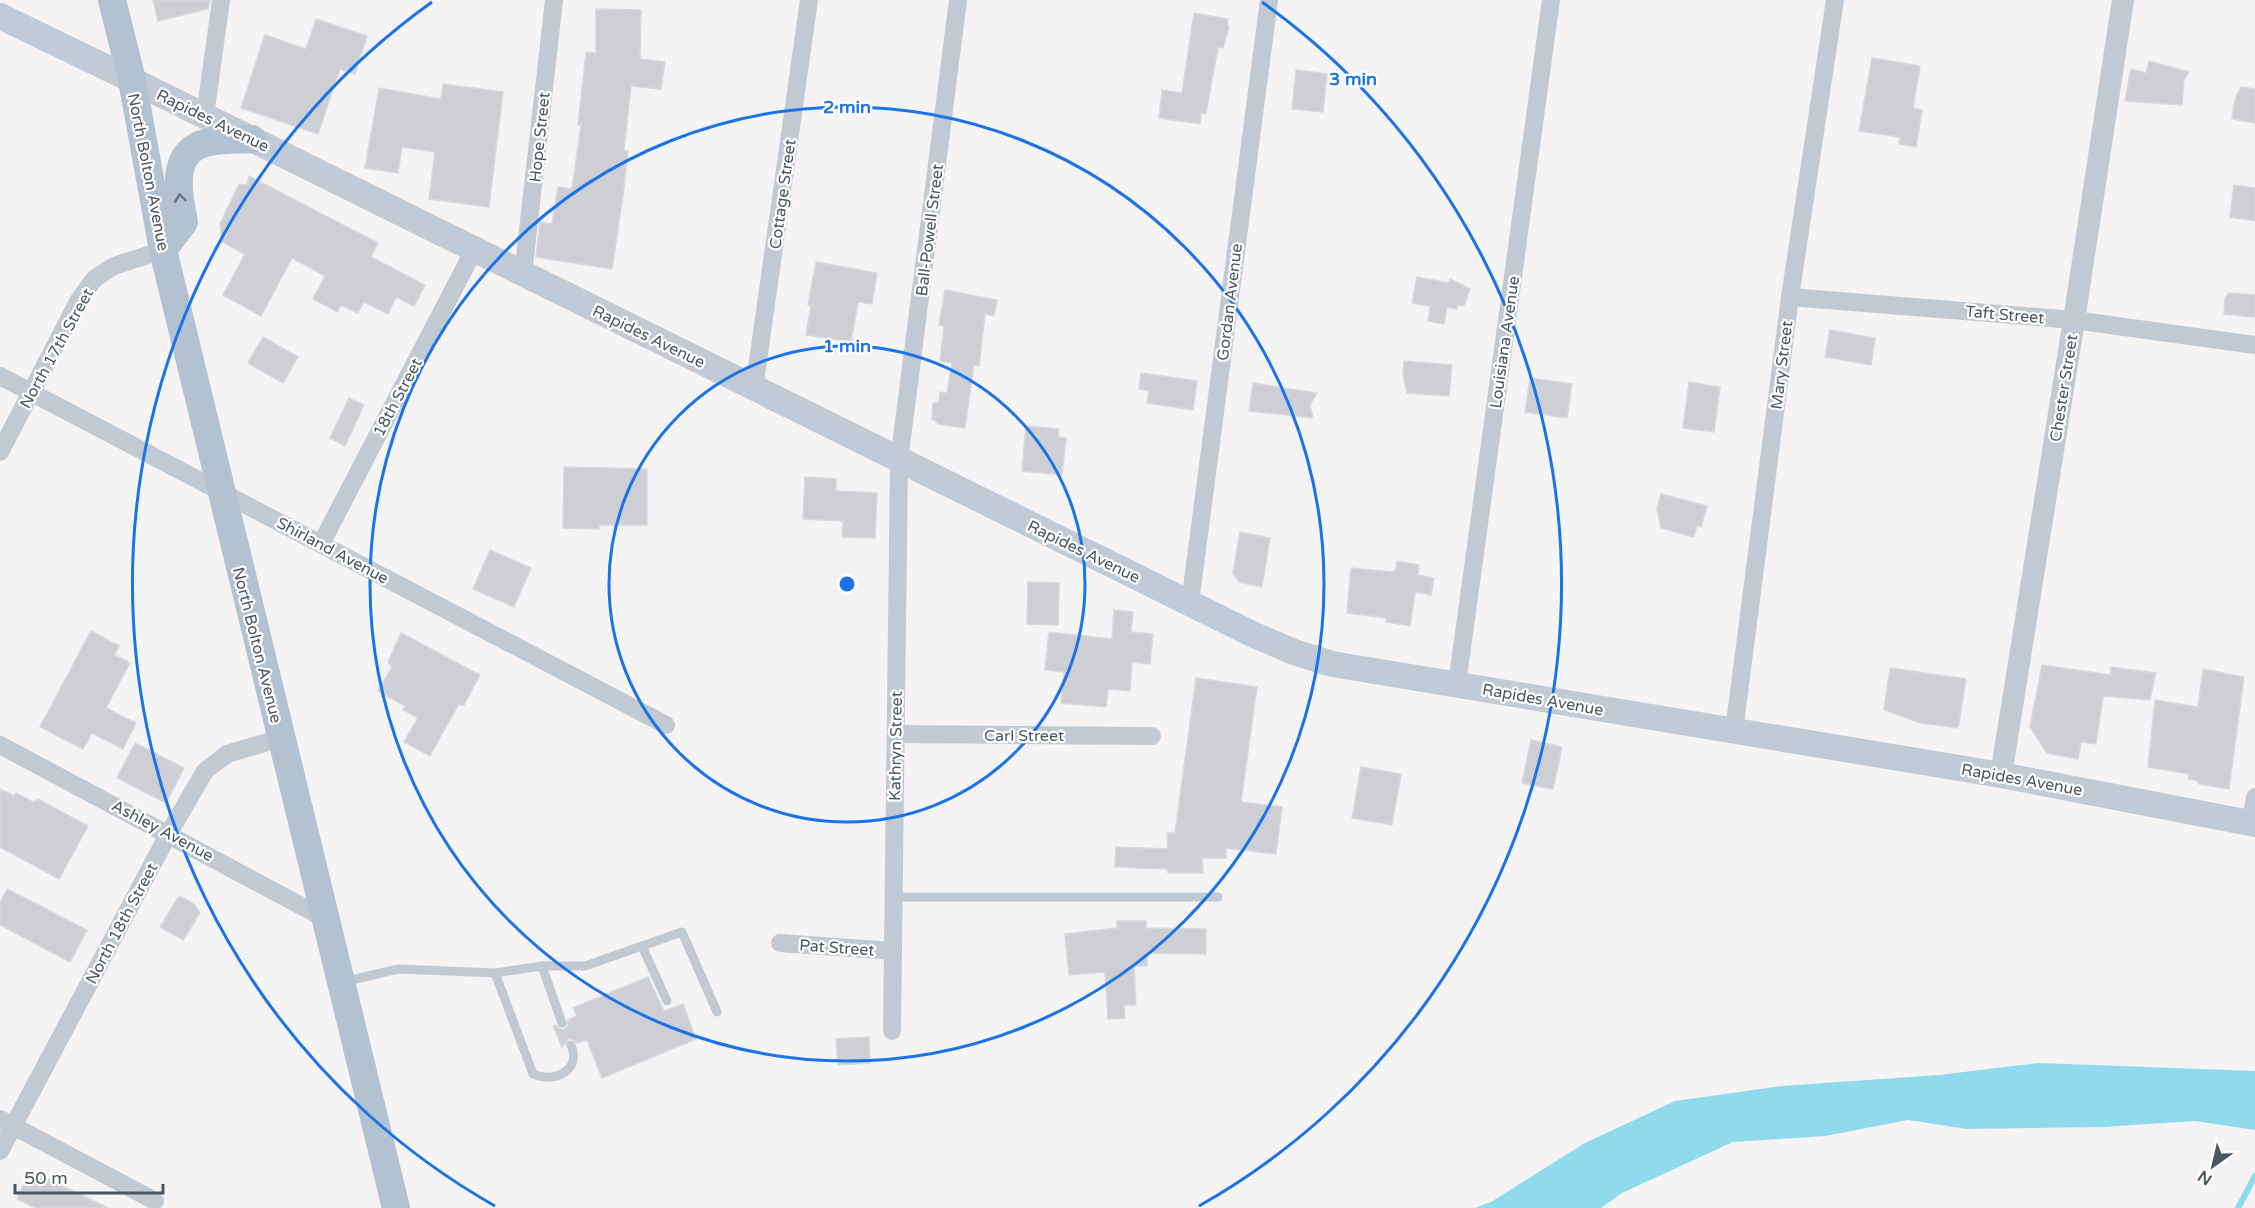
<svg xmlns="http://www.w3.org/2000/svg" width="2255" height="1208" font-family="'Varela Round',sans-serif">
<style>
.water{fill:#90daee}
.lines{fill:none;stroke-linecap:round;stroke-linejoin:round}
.stream{stroke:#90daee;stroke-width:6}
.building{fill:#cdcfd5;stroke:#d7d9de;stroke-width:1.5}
.service{stroke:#c1cad2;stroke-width:9}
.minor{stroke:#c1cad2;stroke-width:18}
.tertiary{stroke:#c1cad2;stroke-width:22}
.secondary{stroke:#c1cbd6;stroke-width:26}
.primary{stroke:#b3c2d1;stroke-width:28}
.oneway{stroke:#64717d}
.ring{fill:none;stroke:#1a73e8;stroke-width:3}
.labels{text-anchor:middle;stroke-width:4.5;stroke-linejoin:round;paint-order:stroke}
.street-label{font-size:16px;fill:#4a5661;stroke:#fff}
.centre{fill:#1a73e8;stroke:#fff;stroke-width:3}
.ring-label{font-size:18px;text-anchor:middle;font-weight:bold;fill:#1a73e8;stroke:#fff;stroke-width:4.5;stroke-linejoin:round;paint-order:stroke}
</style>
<rect width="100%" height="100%" fill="#f5f3f3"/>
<path class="water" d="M2038 1063 2255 1071V1130L2195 1121 2103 1127 1967 1129 1908 1120 1825 1136 1733 1142 1622 1193 1601 1208H1475L1491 1202 1585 1143 1675 1101 1782 1086 1939 1075Z"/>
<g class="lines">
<path class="stream" d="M2238 1208 2255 1176"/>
</g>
<g class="building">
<path d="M153 0H210L208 9 158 21Z"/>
<path d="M596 9 641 10 640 59 665 62 661 89 631 86 624 150 628 151 623 196 612 269 536 257 540 222 552 224 558 187 572 189 581 125H578L586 52 596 53Z"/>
<path d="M1194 13 1228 19 1227 25 1229 27 1223 48 1218 47 1206 114 1201 113 1200 124 1159 118 1162 90 1182 93Z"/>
<path d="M316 19 367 36 355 74 340 69 318 134 241 108 265 35 306 49Z"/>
<path d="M1872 58 1920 66 1913 108 1922 110 1916 147 1899 144 1900 137 1859 131Z"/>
<path d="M2149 61 2189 72 2184 80 2182 105 2125 101 2131 69 2146 73Z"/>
<path d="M1296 70 1327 74 1323 112 1292 109Z"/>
<path d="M443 84 503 92 489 207 429 199 435 152 402 147 398 173 365 168 379 88 441 99Z"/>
<path d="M2241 87 2255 89V123L2232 119 2235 99Z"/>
<path d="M249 176 378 243 371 257 425 285 414 306 396 297 388 314 364 302 358 313 341 305 337 312 313 299 325 276 292 258 261 316 223 295 245 254 222 242 220 224 239 184 247 185Z"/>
<path d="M2234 185 2255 188V221L2230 217Z"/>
<path d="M816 262 877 273 872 304 858 302 851 342 806 335 811 305H808Z"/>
<path d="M1417 277 1449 283 1450 279 1470 289 1464 306 1458 305 1457 309 1447 307 1444 324 1428 321 1430 306 1412 303Z"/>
<path d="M945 290 997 300 994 316 985 314 979 366 974 365 965 428 938 424 936 421 932 419 933 403 939 402 940 392 947 393 952 363 940 361 944 326 939 325Z"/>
<path d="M2229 293 2255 295V317L2224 314 2225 298Z"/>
<path d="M1830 330 1875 338 1871 365 1825 357Z"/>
<path d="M263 337 298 357 283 383 248 363Z"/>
<path d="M1404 361 1452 365 1449 396 1407 393 1403 375Z"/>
<path d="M1141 373 1197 381 1193 410 1147 403 1149 391 1139 389Z"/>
<path d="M1530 378 1572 384 1567 418 1525 412Z"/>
<path d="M1689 382 1720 387 1714 432 1683 428Z"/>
<path d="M1253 383 1317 393 1310 405 1313 418 1249 411Z"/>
<path d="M349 398 364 405 345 446 330 438Z"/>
<path d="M1026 426 1059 429 1058 437 1066 438 1062 475 1022 471Z"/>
<path d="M564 467 647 469V525H599V529L563 528Z"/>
<path d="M805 477 836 479V491L877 493 875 538 842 537 843 521 803 519Z"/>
<path d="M1661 494 1707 506 1701 527 1697 525 1694 537 1661 528 1657 509Z"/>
<path d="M1240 532 1270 538 1262 587 1239 582 1233 573Z"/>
<path d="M490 550 531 568 514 607 473 589Z"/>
<path d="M1397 561 1419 565 1418 575 1434 578 1431 595 1415 592 1410 626 1386 622 1387 618 1347 613 1351 568 1395 572Z"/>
<path d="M1028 582 1059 583 1058 625 1027 624Z"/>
<path d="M1114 610 1133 612 1131 632 1153 634 1150 664 1132 662 1130 691 1108 689 1106 707 1061 703 1064 672 1045 670 1049 632 1112 639Z"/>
<path d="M91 631 119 646 114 655 130 663 106 708 136 723 123 749 92 733 83 749 40 727Z"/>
<path d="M401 633 480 675 464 705H458L430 756 404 742 418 718 403 710 405 706 378 691 392 667 388 662Z"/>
<path d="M2042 665 2111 675V667L2156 673 2150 700 2103 696 2096 744 2081 742 2078 759 2047 753 2030 727Z"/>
<path d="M1890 668 1966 679 1958 728 1921 723 1884 710Z"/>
<path d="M2203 669 2244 677 2229 789 2199 784 2198 781 2188 779 2189 774 2148 767 2155 700 2198 707Z"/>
<path d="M1196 678 1257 687 1241 802 1282 807 1276 854 1226 848V858H1202L1203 873H1168V869L1115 867 1116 847 1168 849 1167 833H1175Z"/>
<path d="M1531 740 1562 747 1553 789 1522 783Z"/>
<path d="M135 743 184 768 166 803 117 778Z"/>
<path d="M1361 767 1401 774 1392 825 1352 818Z"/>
<path d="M0 789 14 796 16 793 33 802 38 799 88 826 59 879 0 847Z"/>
<path d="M7 889 87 930 70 962 0 925V903Z"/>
<path d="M179 896 193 903 200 913 183 940 160 927Z"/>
<path d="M1117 921H1146V928L1206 929V954L1147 953V966H1134L1136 1005H1124L1125 1018 1108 1019 1105 972 1069 975 1065 934 1117 928Z"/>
<path d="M648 977 664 1011 683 1004 696 1039 602 1078 587 1040 577 1043 570 1038 562 1047 553 1026 556 1025 561 1030 567 1028 568 1020 577 1016 573 1008Z"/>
<path d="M869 1037 870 1063 838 1065 836 1039Z"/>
<path d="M30 1170 108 1208H36L17 1199Z"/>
</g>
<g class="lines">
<g class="service">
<path d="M893 897H1218"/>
<path d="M642 946 667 1001"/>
<path d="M542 966H585L682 932 717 1012"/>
<path d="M495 973 542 966 562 1023"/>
<path d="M343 982 398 969 495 973 533 1074C554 1084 582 1070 571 1045"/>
</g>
<g class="minor">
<path d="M205 116 221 0"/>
<path d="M523 274 554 0"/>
<path d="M1790 297 2074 320 2255 345"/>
<path d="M0 376 666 725"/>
<path d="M754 389 809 0"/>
<path d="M0 452 79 300 94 279 114 266 163 250"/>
<path d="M321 544 474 250"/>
<path d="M1190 603 1269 0"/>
<path d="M1457 684 1551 0"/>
<path d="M1734 731 1790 297 1835 0"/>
<path d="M896 734 1152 736"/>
<path d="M0 745 324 918"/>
<path d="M2251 823 2255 797"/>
<path d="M780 943 893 951"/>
<path d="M892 1031 899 461 958 0"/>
<path d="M0 1119 155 1201"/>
<path d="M0 1151 169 833 205 771 227 754 281 738"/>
</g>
<path class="tertiary" d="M2001 775 2074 320 2123 0"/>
<path class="secondary" d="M0 16 132 80 1252 634 1294 652 1332 664 2001 775 2255 824"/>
<g class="primary">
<path d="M112 0 132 80 163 250 396 1208"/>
<path d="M163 250 184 222C178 194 169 150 209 142 223 139 238 140 252 139"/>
</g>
</g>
<defs><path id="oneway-chevron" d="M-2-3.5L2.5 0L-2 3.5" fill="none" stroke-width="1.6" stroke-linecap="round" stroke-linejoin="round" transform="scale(1.5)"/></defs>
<use class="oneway" href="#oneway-chevron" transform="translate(180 198) rotate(-98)"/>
<g class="ring">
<circle cx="847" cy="584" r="238"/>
<circle cx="847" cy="584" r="477"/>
<path d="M495 1206A715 715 0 0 1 432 2M1262 2A715 715 0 0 1 1199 1206"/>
</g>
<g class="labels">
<g class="street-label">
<text transform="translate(213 120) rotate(26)" y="6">Rapides Avenue</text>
<text transform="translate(539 137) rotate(-84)" y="6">Hope Street</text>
<text transform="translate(149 172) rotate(79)" y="6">North Bolton Avenue</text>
<text transform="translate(782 194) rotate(-82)" y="6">Cottage Street</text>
<text transform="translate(929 230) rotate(-83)" y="6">Ball-Powell Street</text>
<text transform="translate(1229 302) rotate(-83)" y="6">Gordan Avenue</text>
<text transform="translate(2005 314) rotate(5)" y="6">Taft Street</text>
<text transform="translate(649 336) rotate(26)" y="6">Rapides Avenue</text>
<text transform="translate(1504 342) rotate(-82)" y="6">Louisiana Avenue</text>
<text transform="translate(56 348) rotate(-61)" y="6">North 17th Street</text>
<text transform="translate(1781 365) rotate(-83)" y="6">Mary Street</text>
<text transform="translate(2063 388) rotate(-81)" y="6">Chester Street</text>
<text transform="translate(397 397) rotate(-62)" y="6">18th Street</text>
<text transform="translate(333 550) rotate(28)" y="6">Shirland Avenue</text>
<text transform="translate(1084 551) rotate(26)" y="6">Rapides Avenue</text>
<text transform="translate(258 645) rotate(76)" y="6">North Bolton Avenue</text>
<text transform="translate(1543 699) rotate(10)" y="6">Rapides Avenue</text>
<text x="1024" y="741">Carl Street</text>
<text transform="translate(895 746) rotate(-89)" y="6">Kathryn Street</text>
<text transform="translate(2022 779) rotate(10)" y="6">Rapides Avenue</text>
<text transform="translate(163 830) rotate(28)" y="6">Ashley Avenue</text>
<text transform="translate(121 923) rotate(-62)" y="6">North 18th Street</text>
<text transform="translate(837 947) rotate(4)" y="6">Pat Street</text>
</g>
</g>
<circle cx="847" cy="584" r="9" class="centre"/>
<g class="ring-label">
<text x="1353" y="85">3 min</text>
<text x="847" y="113">2 min</text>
<text x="847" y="352">1 min</text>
</g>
<g transform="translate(2213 1166) rotate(214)" stroke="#ffffff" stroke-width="4.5" paint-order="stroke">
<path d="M0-4.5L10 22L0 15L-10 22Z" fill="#4a5661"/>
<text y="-9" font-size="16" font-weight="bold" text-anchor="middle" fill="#4a5661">N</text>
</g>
<path d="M15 1184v9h148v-9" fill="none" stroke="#4a5661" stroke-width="3"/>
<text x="24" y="1184" font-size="18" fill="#4a5661" stroke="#ffffff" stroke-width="4.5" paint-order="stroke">50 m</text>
</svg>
